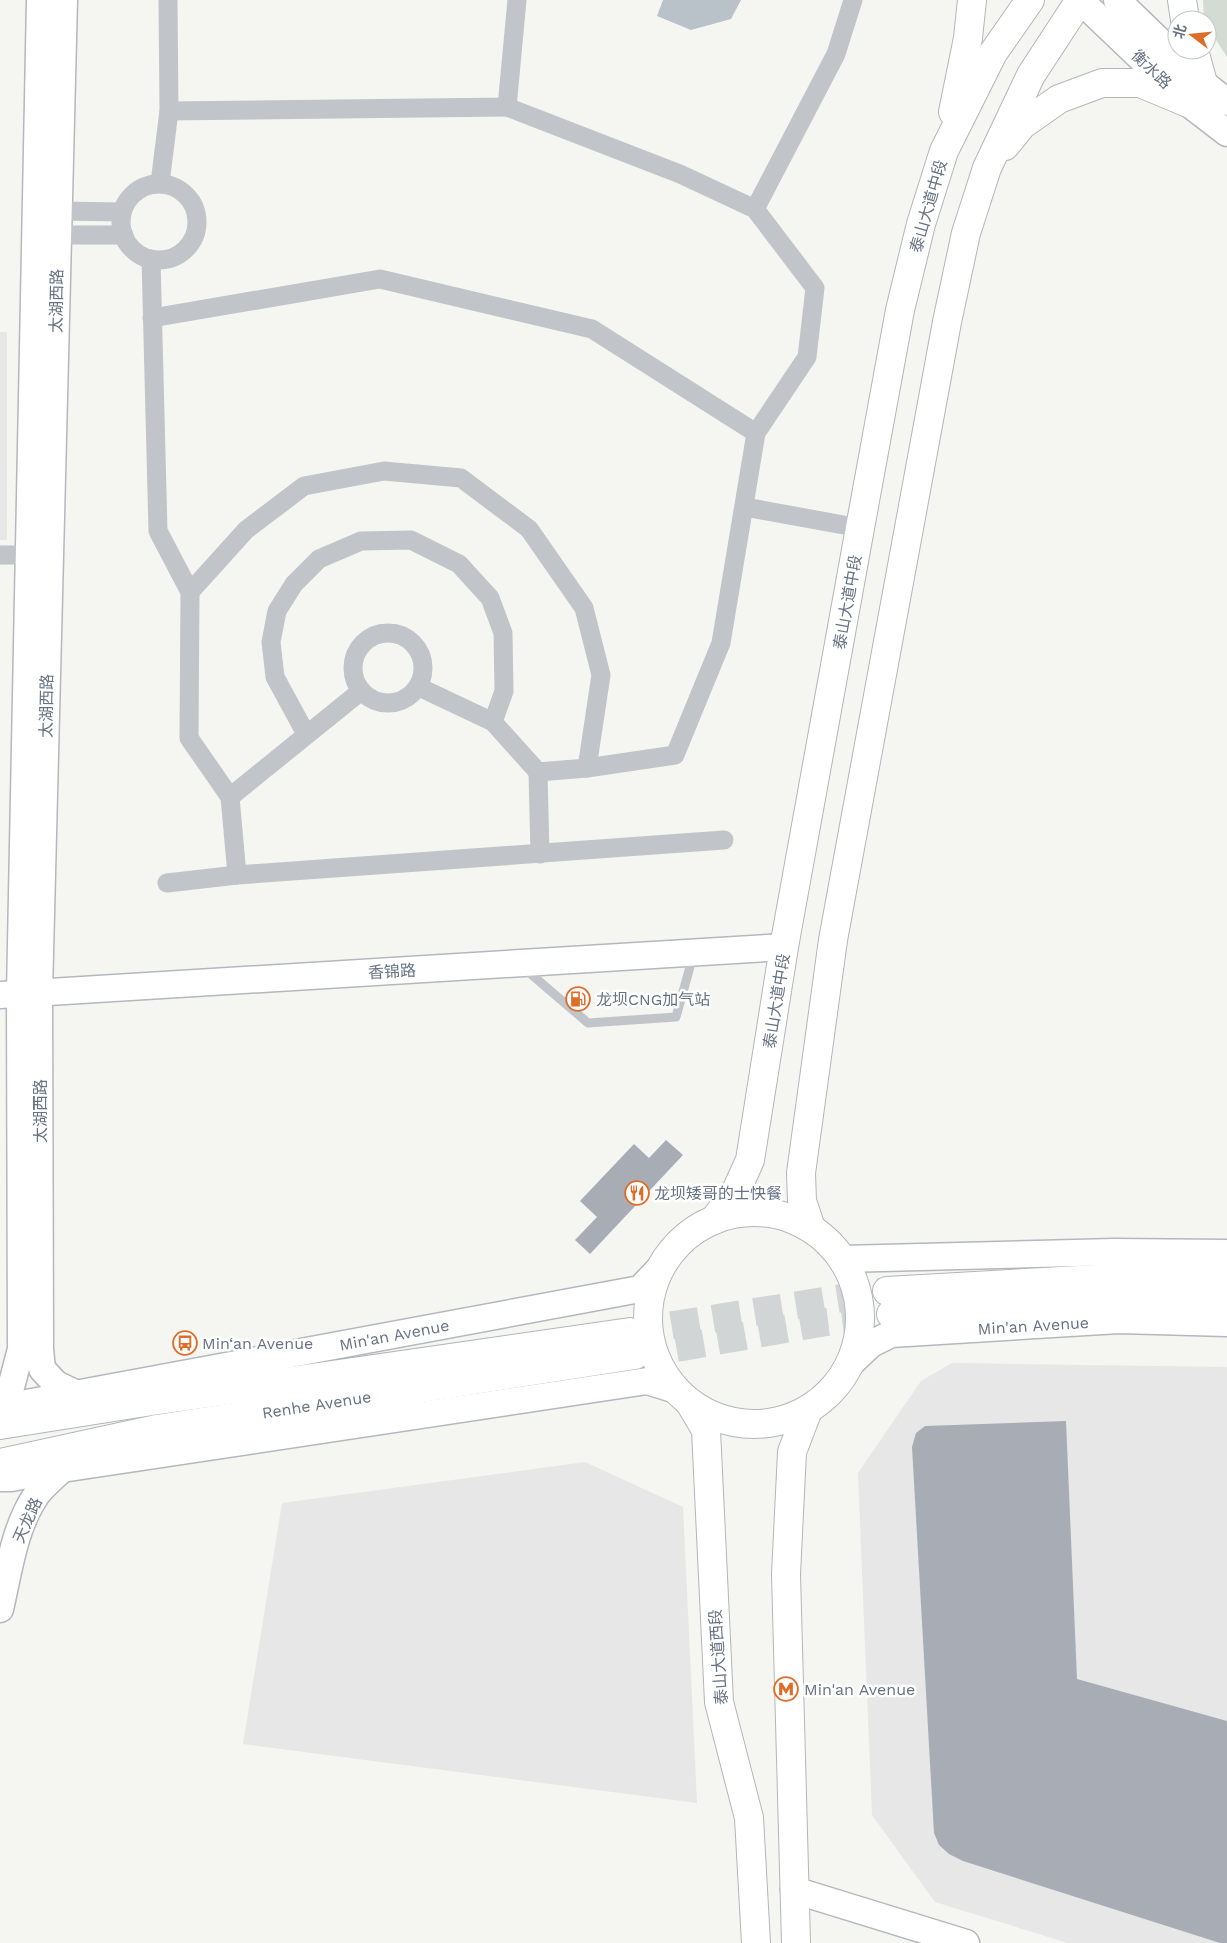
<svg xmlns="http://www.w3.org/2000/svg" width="1227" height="1943" font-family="'Work Sans','Noto Sans SC',sans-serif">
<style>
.built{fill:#e6e7e6}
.green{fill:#d4dbd2}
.water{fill:#b9c2c8}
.building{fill:#a8adb5}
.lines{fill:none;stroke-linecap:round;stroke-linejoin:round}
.primary-tunnel{stroke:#d1d5d6;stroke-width:28;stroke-dasharray:28 14;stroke-linecap:butt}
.secondary-casing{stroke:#b4b7bd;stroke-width:29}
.primary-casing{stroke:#b2b6ba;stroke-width:30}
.lane{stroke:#c1c4c8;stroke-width:9}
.street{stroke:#c1c4c8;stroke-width:19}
.secondary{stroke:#fff;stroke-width:26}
.primary{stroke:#fff;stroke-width:28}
.labels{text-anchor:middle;stroke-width:5;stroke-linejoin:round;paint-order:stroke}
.street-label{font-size:16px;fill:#667283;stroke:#fff}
.poi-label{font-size:16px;fill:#667283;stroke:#fff;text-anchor:start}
</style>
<rect width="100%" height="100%" fill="#f5f6f2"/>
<g class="built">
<rect x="0" y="332" width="7" height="208"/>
<path d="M952 1363 1227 1367V1943H1068L935 1902 872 1815 858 1473 921 1381Z"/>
<path d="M585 1462 683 1507 697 1803 243 1744 282 1503Z"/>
</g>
<path class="green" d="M1203 0H1227V57L1207 26V20H1204Z"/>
<path class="water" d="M663 0H741L731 19 691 30 657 16Z"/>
<g class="building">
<path d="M666 1140 683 1155 590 1254 575 1240 597 1217 580 1201 634 1144 649 1158Z"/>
<path d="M1066 1421 1077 1679 1227 1721V1943H1220L963 1861 949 1854 939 1845 934 1833 912 1447 916 1433 925 1426Z"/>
</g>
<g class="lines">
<g class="primary-tunnel">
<path d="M630 1332 887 1291"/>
<path d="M635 1355 826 1322 891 1314"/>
</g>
<g class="secondary-casing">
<g id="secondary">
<path d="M64 0 39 993 40 1349 42 1369 56 1384 77 1394"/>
<path d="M1080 0 1188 103 1227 133"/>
<path d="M1117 0 1203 83 1227 102"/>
<path d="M0 995 784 947"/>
<path d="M843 1259 1114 1252 1227 1253"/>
<path id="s1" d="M850 1364 871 1344 891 1334 1119 1320 1227 1323"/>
<path d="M0 1407 10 1391 21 1349 20 994 40 0"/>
<path id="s2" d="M0 1408 640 1289 661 1267"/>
<path d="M0 1478H11L62 1469 647 1381 673 1389"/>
<path d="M0 1609C9 1571 14 1527 37 1494 44 1485 54 1477 62 1469"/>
<path d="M794 1890 966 1943"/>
</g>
</g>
<g class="primary-casing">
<g id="primary">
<path d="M1182 0 1185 20"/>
<path d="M1194 50 1203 83"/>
<path d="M953 112 968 38 972 0"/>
<path d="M1005 146 1022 125 1059 99 1102 83H1140L1188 103"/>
<circle cx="754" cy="1318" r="106"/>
<path d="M714 1220 736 1191 750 1160 784 947 860 528 900 310 921 224 944 151 993 53 1030 0"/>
<path d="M811 1228 802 1201 801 1173 833 940 947 322 966 233 987 168 1031 75 1080 0"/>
<path d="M887 1291 1115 1278H1227"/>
<path d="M891 1314 1114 1299 1227 1300"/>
<path d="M690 1403 706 1430 719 1702 749 1818 756 1943"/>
<path d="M0 1425 152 1401 630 1332"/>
<path id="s3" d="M0 1463 157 1429 635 1355"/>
<path d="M796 1943 786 1574 792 1452 808 1410"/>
</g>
</g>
<path class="lane" d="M525 969 588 1023 676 1017 693 956"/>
<g class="street">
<path d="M169 111 507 107 517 0"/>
<path d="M160 183 169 111 168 0"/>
<circle cx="159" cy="222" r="38"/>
<path d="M755 209 836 54 853 0"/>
<path d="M59 211 122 212"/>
<path d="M58 235H124"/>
<path d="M151 259 158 531 190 592 189 738 230 797 237 875"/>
<path d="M152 318 380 279 592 329 756 433"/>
<path d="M745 507 860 528"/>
<path d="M0 555H28"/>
<path d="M190 592 246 530 304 486 384 471 461 478 529 529 584 608 601 675 587 768"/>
<circle cx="388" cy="668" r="35"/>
<path d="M419 687 493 722 538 772 587 768 675 755 721 643 756 433 807 357 815 288 755 209 680 174 507 107"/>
<path d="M306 734 275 677 271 642 277 611 294 584 319 559 361 541 411 540 459 564 490 598 503 633 504 691 493 722"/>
<path d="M538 772 540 854"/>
<path d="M230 797 361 691"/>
<path d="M167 883 237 875 724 840"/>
</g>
<use href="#secondary" class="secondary"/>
<use href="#primary" class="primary"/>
</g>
<defs>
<g id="fuel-ring" transform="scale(1.25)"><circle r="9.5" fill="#fff" stroke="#de6d2a" stroke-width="1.5"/><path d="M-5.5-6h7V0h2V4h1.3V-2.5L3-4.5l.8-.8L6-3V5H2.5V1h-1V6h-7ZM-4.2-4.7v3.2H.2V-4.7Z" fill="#de6d2a"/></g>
<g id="restaurant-ring" transform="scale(1.25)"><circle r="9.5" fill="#fff" stroke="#de6d2a" stroke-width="1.5"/><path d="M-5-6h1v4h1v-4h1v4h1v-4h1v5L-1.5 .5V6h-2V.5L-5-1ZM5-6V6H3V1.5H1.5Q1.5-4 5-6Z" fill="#de6d2a"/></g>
<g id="bus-ring" transform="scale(1.25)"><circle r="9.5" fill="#fff" stroke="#de6d2a" stroke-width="1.5"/><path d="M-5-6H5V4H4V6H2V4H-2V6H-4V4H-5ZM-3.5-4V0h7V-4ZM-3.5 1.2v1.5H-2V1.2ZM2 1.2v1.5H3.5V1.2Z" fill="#de6d2a"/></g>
<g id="metro-ring" transform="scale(1.25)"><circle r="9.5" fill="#fff" stroke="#de6d2a" stroke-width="1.5"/><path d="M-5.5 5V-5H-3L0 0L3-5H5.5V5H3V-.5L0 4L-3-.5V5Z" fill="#de6d2a"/></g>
</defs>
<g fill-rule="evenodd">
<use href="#fuel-ring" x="578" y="999"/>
<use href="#restaurant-ring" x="637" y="1193"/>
<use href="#bus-ring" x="185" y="1343"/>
<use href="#metro-ring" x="786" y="1689"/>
</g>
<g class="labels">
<g class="street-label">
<text transform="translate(1152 69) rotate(44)" y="6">衡水路</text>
<text transform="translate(928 206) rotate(-74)" y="6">泰山大道中段</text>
<text transform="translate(56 301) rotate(-89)" y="6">太湖西路</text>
<text transform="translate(847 602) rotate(-80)" y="6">泰山大道中段</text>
<text transform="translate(46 706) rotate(-89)" y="6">太湖西路</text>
<text transform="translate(392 971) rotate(-3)" y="6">香锦路</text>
<text transform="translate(776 1001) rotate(-81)" y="6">泰山大道中段</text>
<text transform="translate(40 1111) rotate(-90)" y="6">太湖西路</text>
<text dy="6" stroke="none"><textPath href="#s1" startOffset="194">Min'an Avenue</textPath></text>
<text dy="6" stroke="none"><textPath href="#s2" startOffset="401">Min'an Avenue</textPath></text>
<text dy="6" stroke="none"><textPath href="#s3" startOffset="322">Renhe Avenue</textPath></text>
<text transform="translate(27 1520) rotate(-66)" y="6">天龙路</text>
<text transform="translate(718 1657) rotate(-94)" y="6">泰山大道西段</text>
</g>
<g class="poi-label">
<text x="596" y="1005">龙坝CNG加气站</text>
<text x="654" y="1199">龙坝矮哥的士快餐</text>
<text x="202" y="1349">Min‘an Avenue</text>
<text x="804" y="1695">Min'an Avenue</text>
</g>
</g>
<g transform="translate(1192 35) rotate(286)"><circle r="24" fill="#ffffff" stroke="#c2c7cd"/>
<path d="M0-4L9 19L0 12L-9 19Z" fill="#de6d2a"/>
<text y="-8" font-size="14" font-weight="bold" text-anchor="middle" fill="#667283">北</text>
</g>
</svg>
